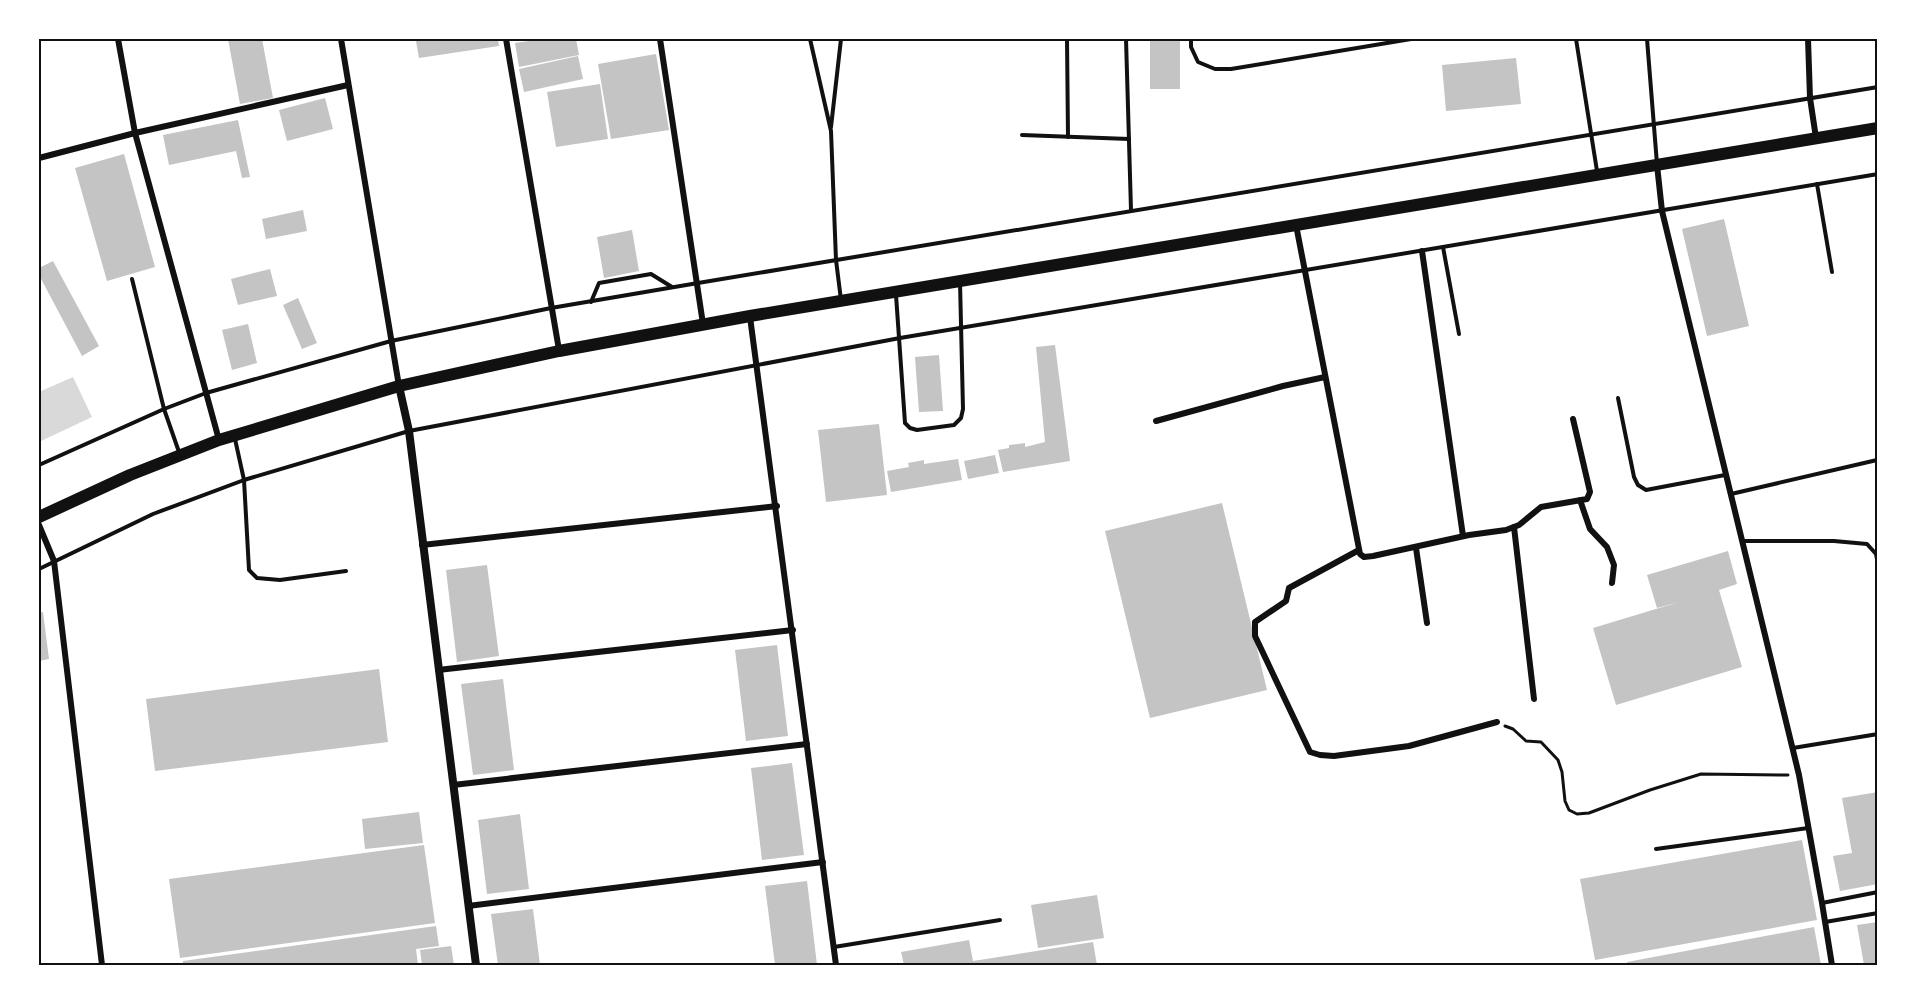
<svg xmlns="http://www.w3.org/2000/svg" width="1917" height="1004" font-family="'Fira Sans',sans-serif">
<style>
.water{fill:#d9d9d9}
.building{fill:#c4c4c4}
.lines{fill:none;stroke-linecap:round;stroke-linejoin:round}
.path{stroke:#111;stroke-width:3}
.service{stroke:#111;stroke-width:4}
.minor{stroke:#111;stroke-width:6}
.tertiary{stroke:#111;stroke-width:8}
.trunk{stroke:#111;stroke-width:12}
.neatline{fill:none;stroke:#111;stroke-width:2}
</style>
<rect width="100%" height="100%" fill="#fff"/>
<path class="water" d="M73 377 92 417 39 442V392Z"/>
<g class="building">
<path d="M228 39H262L273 98 240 104Z"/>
<path d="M428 39H498L499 46 419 58 416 41Z"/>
<path d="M529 39H576L579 55 519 67 515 43 529 41Z"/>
<rect x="1150" y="39" width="30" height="50"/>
<path d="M656 54 669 130 611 139 598 64Z"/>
<path d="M578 56 583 79 524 92 519 69Z"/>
<path d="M1516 58 1521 104 1446 111 1442 65Z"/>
<path d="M600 84 608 139 556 147 547 92Z"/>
<path d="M325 98 333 129 287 141 279 110Z"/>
<path d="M238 120 250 177 242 178 236 151 169 165 163 135Z"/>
<path d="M124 154 155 267 107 281 75 168Z"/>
<path d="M303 210 307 231 266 239 262 219Z"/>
<path d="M1724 219 1749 326 1707 336 1682 229Z"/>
<path d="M632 230 639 271 604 278 597 237Z"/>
<path d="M53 261 99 346 82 356 39 275V268Z"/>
<path d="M270 269 277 296 238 305 231 279Z"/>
<path d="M298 298 317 343 302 349 283 305Z"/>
<path d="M248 324 257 363 232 370 222 330Z"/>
<path d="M1055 345 1070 461 1003 472 998 450 1009 448V445L1025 443V447L1045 442 1036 347Z"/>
<path d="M939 355 943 411 919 412 915 357Z"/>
<path d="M879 424 887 495 826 502 818 430Z"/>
<path d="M995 455 999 473 968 479 964 461Z"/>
<path d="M958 459 962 480 891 492 887 471 909 467 908 463 924 460V464Z"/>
<path d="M1222 503 1267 690 1150 718 1105 531Z"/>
<path d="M1728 551 1737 584 1719 590 1742 667 1616 705 1593 628 1679 602 1657 608 1647 575Z"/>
<path d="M487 565 499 656 457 662 446 570Z"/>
<path d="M43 612 49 659 39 661V613Z"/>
<path d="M777 645 788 736 746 741 735 650Z"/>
<path d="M379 669 388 742 155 771 146 699Z"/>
<path d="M503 679 514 770 473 775 461 684Z"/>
<path d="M792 763 804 855 762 860 751 768Z"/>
<path d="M1878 792V884L1840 891 1833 856 1852 853 1842 798Z"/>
<path d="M419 812 423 843 365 849 362 819Z"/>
<path d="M520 814 529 889 487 894 478 820Z"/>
<path d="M1802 840 1817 920 1595 960 1580 879Z"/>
<path d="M424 845 435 923 180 958 169 879Z"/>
<path d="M807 881 817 965H775L765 886Z"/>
<path d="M1097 895 1104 938 1038 948 1031 905Z"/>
<path d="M533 909 540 965H498L491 914Z"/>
<path d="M1878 922V965H1864L1857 925Z"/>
<path d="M436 926 439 946 416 949 418 965H183V961Z"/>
<path d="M1814 927 1821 965H1628L1627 962Z"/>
<path d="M969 940 973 961 1093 942 1097 965H904L901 952Z"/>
<path d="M451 946 454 965H422L420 950Z"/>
</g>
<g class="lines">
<path class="path" d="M1505 726 1513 729 1526 741 1541 742 1558 760 1562 772 1565 801 1569 810 1577 814 1589 813 1650 790 1701 774 1788 775"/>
<g class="service">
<path d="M810 39 831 131 836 260 841 300"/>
<path d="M1067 39 1068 137"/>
<path d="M1126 39 1131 210"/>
<path d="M1191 39V47L1198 62 1215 69H1231L1411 39"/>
<path d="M1576 39 1597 171"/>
<path d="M1647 39 1657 164"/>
<path d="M831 127 841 39"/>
<path d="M1022 135 1129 139"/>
<path d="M1817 184 1832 272"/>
<path d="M1443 247 1459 334"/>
<path d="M132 279 164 409 179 452"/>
<path d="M896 295 905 423 910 428 917 430 954 425 961 418 963 409 960 282"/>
<path d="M591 302 599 283 651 274 672 287"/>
<path d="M1618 398 1634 477 1638 485 1646 490 1725 475"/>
<path d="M235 439 244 480 249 570 257 578 280 580 346 571"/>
<path d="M39 465 164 409 206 393 391 341 551 308 698 283 1878 87"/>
<path d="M1731 494 1877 460"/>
<path d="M1743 541H1834L1867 544 1876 554 1878 564"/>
<path d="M39 569 153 514 244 480 409 431 900 338 1878 174"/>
<path d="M1793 748 1878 734"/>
<path d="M1656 849 1808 828"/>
<path d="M1822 903 1878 892"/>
<path d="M1825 922 1878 913"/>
<path d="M834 947 1000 920"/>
</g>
<g class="minor">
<path d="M118 39 135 133 219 440"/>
<path d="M341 39 399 386"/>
<path d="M506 39 559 350"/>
<path d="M660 39 703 324"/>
<path d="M1808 39 1810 98 1816 138"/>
<path d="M39 158 135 133 348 85"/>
<path d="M1657 165 1662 211 1799 775 1822 903 1832 965"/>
<path d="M1296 225 1360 554 1364 557 1373 556 1469 535 1506 530 1519 525 1541 507 1587 499 1590 492 1573 419"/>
<path d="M1422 251 1463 536"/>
<path d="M750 317 836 965"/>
<path d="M1156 421 1283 386 1325 377"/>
<path d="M1580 500 1590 529 1607 547 1614 565 1612 583"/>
<path d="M39 525 54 561 102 965"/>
<path d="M1514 527 1534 699"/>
<path d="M422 545 777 506"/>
<path d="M1416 548 1427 623"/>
<path d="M1359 550 1289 588 1286 601 1255 622V636L1310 752 1320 755 1334 756 1409 746 1497 722"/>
<path d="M438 670 793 630"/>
<path d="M453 785 807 744"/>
<path d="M468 906 823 862"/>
</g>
<path class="tertiary" d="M399 386 409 431 476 965"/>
<path class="trunk" d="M39 517 130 475 219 440 399 386 559 351 750 316 1878 128"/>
</g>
<rect width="1917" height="1004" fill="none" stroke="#ffffff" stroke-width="81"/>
<rect x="40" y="40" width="1836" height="924" class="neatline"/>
</svg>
